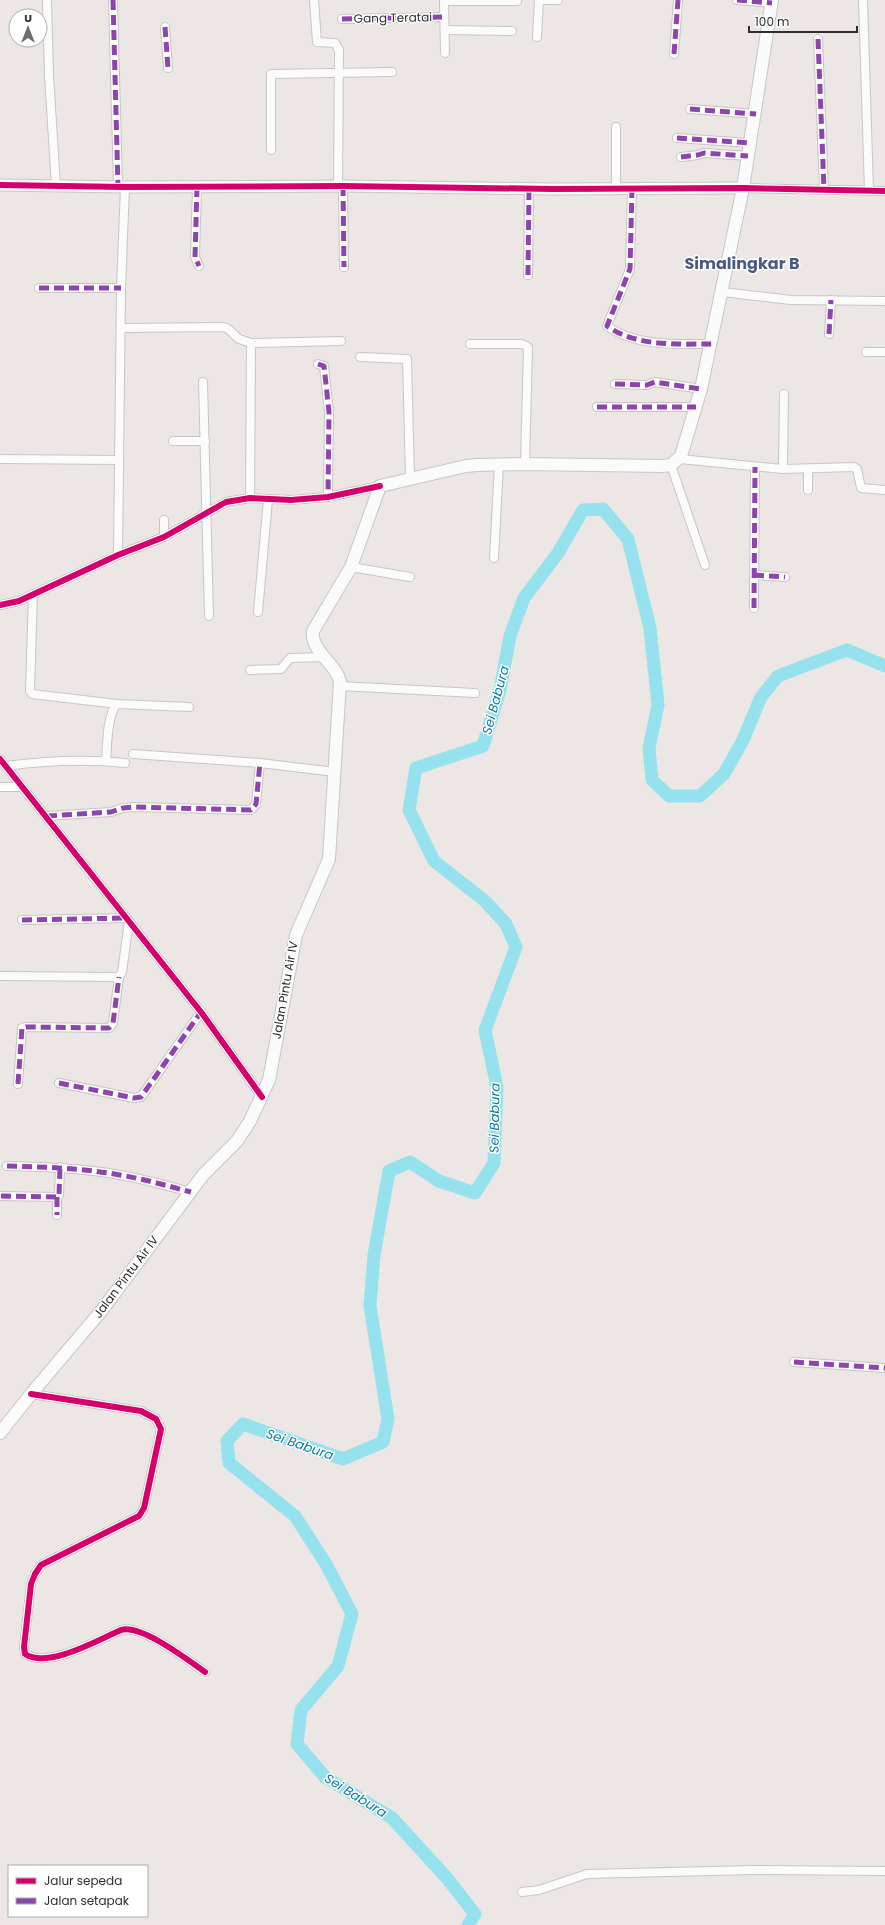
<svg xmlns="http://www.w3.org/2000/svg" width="885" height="1925" font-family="Poppins,sans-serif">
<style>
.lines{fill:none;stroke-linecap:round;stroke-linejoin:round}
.river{stroke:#96e1ee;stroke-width:13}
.minor-casing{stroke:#c7c6c6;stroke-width:10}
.tertiary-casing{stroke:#c7c6c6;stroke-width:13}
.secondary-casing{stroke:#c7c6c6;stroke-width:14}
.minor{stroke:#fcfbfb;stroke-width:8}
.tertiary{stroke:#fcfbfb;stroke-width:11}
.secondary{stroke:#fcfbfb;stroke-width:12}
.quiet{stroke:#8e44ad;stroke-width:5;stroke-dasharray:10 5;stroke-linecap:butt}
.cycleway-casing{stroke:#fff;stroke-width:8}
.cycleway{stroke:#d6006c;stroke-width:6}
.labels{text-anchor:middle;stroke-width:3;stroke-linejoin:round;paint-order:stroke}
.street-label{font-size:12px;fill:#2d2d2d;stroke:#fff}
.water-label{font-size:13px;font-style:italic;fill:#0a7b9d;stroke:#fff}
.district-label{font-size:16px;font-weight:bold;fill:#4b5b80;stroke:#fff}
</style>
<rect width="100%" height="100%" fill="#ece7e4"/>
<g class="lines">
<path class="river" d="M468 1925 475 1914 446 1877 392 1818 325 1777 297 1744 301 1710 338 1666 352 1614 326 1564 295 1516 229 1463 227 1441 243 1424 343 1459 383 1442 388 1419 370 1306 374 1255 389 1171 410 1162 439 1181 475 1193 494 1163 497 1087 485 1030 516 947 506 924 485 901 434 861 409 810 416 768 483 746 500 690 510 636 524 598 558 553 583 510 603 509 628 539 650 628 658 705 649 748 652 780 669 796H700L724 774 743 740 761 697 778 676 847 650 885 666"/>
<g class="minor-casing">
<g id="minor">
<path d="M47 0 49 76 56 186"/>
<path d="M113 0 118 187"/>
<path d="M314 0 317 42 335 43 339 50 338 186"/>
<path d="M444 0 445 53"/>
<path d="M539 0H558"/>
<path d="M737 0 772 3"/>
<path d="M863 0 869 190"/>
<path d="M444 1H517"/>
<path d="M342 19 444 17"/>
<path d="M165 27 168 68"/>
<path d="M445 30 512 31"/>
<path d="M537 37 539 0"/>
<path d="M818 39 824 189"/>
<path d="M674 54 678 0"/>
<path d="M690 109 756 114"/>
<path d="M677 138 750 143"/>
<path d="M271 150V74L392 72"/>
<path d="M681 157 698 155 704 153 748 156"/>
<path d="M343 186 344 267"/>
<path d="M197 187 195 257 199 266"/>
<path d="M632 188 630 269 607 326C636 347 678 344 712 344"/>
<path d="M743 188 885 191"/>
<path d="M616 189V127"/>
<path d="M528 275 529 189"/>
<path d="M39 288H121"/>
<path d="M722 292 791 300 885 301"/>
<path d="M121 328 222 327 227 328 239 339 251 343 341 341"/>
<path d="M829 334 831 300"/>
<path d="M470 344H522L528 347 525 464"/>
<path d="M866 352H885"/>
<path d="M360 357 407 359 410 478"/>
<path d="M318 364 324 366 329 412 328 497"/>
<path d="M203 382 209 616"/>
<path d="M615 384 647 385 655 382 701 389"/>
<path d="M597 407H696"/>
<path d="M173 441H205"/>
<path d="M0 459 119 460"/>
<path d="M680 459 783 469 854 467 857 469 861 488 885 490"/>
<path d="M671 465 705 565"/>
<path d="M783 469 784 394"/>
<path d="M808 469V490"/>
<path d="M250 498 251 343"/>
<path d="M164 537V520"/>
<path d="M118 555 121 288 125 187"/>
<path d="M494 558 499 464"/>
<path d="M351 567 410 577"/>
<path d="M754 575 785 577"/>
<path d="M33 594 30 691 32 694 117 704 189 707"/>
<path d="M0 605 19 601 118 555 164 537 226 502 250 498 291 500 328 497 380 486"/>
<path d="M754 608 755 467"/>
<path d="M258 612 268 499"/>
<path d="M250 670 281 669 290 658 326 657"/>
<path d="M340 686 475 693"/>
<path d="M133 754 260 763 335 772"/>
<path d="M0 759 201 1012 262 1097"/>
<path d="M106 761C107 747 107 713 117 704"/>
<path d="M6 766C45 761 86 759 125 763"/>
<path d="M0 787H23"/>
<path d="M47 816 111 812 123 808 133 807 251 810 256 804 260 763"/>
<path d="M22 920 127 918"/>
<path d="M0 976 119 977 122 972 129 921"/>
<path d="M59 1083 134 1098 141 1097 201 1012"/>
<path d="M18 1084 22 1028 26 1027 109 1028 113 1023 119 977"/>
<path d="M7 1166C45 1167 82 1168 120 1175 144 1179 168 1186 191 1192"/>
<path d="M1 1196 57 1197 59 1195 60 1167"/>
<path d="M57 1197V1215"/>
<path d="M794 1362 885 1368"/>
<path d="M31 1394 141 1411 156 1419 161 1429 144 1508 139 1516 41 1565 35 1574 31 1584 24 1647 25 1654C48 1669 98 1640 121 1630 141 1624 188 1660 205 1672"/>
<path d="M522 1892 539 1890 587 1874 753 1870 885 1871"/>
</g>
</g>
<g class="tertiary-casing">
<path id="tertiary" d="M0 185 125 187 343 186 553 189 743 188"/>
</g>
<g class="secondary-casing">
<path id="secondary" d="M0 1433 31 1394 102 1310 203 1175 237 1141 250 1121 269 1080 296 935 329 859 340 682C337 664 310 651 313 631L351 567 380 486 466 466 477 465 525 464 662 466 671 465 681 456 701 389 743 188 772 0"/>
</g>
<use href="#minor" class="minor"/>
<use href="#tertiary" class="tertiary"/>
<use href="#secondary" class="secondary"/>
<g class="quiet">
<path d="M113 0 118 187"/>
<path d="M737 0 772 3"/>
<path d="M342 19 444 17"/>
<path d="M165 27 168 68"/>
<path d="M818 39 824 189"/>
<path d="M674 54 678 0"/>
<path d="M690 109 756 114"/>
<path d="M677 138 750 143"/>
<path d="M681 157 698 155 704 153 748 156"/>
<path d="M343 186 344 267"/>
<path d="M197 187 195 257 199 266"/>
<path d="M632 188 630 269 607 326C636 347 678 344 712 344"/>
<path d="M528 275 529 189"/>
<path d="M39 288H121"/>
<path d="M829 334 831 300"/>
<path d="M318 364 324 366 329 412 328 497"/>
<path d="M615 384 647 385 655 382 701 389"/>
<path d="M597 407H696"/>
<path d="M754 575 785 577"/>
<path d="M754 608 755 467"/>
<path d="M47 816 111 812 123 808 133 807 251 810 256 804 260 763"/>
<path d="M22 920 127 918"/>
<path d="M59 1083 134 1098 141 1097 201 1012"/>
<path d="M18 1084 22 1028 26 1027 109 1028 113 1023 119 977"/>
<path d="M7 1166C45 1167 82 1168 120 1175 144 1179 168 1186 191 1192"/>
<path d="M1 1196 57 1197 59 1195 60 1167"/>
<path d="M57 1197V1215"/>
<path d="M794 1362 885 1368"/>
</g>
<g class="cycleway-casing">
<g id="cycleway">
<path d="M0 185 125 187 343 186 553 189 743 188 885 191"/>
<path d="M0 605 19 601 118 555 164 537 226 502 250 498 291 500 328 497 380 486"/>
<path d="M0 759 201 1012 262 1097"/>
<path d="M31 1394 141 1411 156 1419 161 1429 144 1508 139 1516 41 1565 35 1574 31 1584 24 1647 25 1654C48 1669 98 1640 121 1630 141 1624 188 1660 205 1672"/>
</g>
</g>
<use href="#cycleway" class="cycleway"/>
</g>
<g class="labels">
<g class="street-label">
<text transform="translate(393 18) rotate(-1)" y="4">Gang Teratai</text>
<text transform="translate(285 990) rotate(-80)" y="4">Jalan Pintu Air IV</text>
<text transform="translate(126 1277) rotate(-53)" y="4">Jalan Pintu Air IV</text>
</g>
<g class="water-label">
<text transform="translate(495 700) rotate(-75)" y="5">Sei Babura</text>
<text transform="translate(494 1118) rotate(-89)" y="5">Sei Babura</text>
<text transform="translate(300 1444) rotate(19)" y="5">Sei Babura</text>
<text transform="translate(356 1795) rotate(32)" y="5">Sei Babura</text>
</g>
<g class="district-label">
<text x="742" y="269">Simalingkar B</text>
</g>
</g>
<rect x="8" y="1865" width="140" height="52" fill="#ffffff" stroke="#ababab"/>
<rect x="16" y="1878" width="20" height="6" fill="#d6006c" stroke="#ababab"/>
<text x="44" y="1885" font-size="12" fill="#2d2d2d">Jalur sepeda</text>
<rect x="16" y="1898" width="20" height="6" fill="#8e44ad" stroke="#ababab"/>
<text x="44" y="1905" font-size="12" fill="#2d2d2d">Jalan setapak</text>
<g transform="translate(28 28)"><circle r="19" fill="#ffffff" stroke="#ababab"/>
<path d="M0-3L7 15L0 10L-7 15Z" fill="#706e6d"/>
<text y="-6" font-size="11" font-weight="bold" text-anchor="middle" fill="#2d2d2d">U</text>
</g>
<path d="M749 26v6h108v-6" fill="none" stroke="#2d2d2d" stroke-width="2"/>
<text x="755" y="26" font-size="12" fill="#2d2d2d" stroke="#ffffff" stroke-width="3" paint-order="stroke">100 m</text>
</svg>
